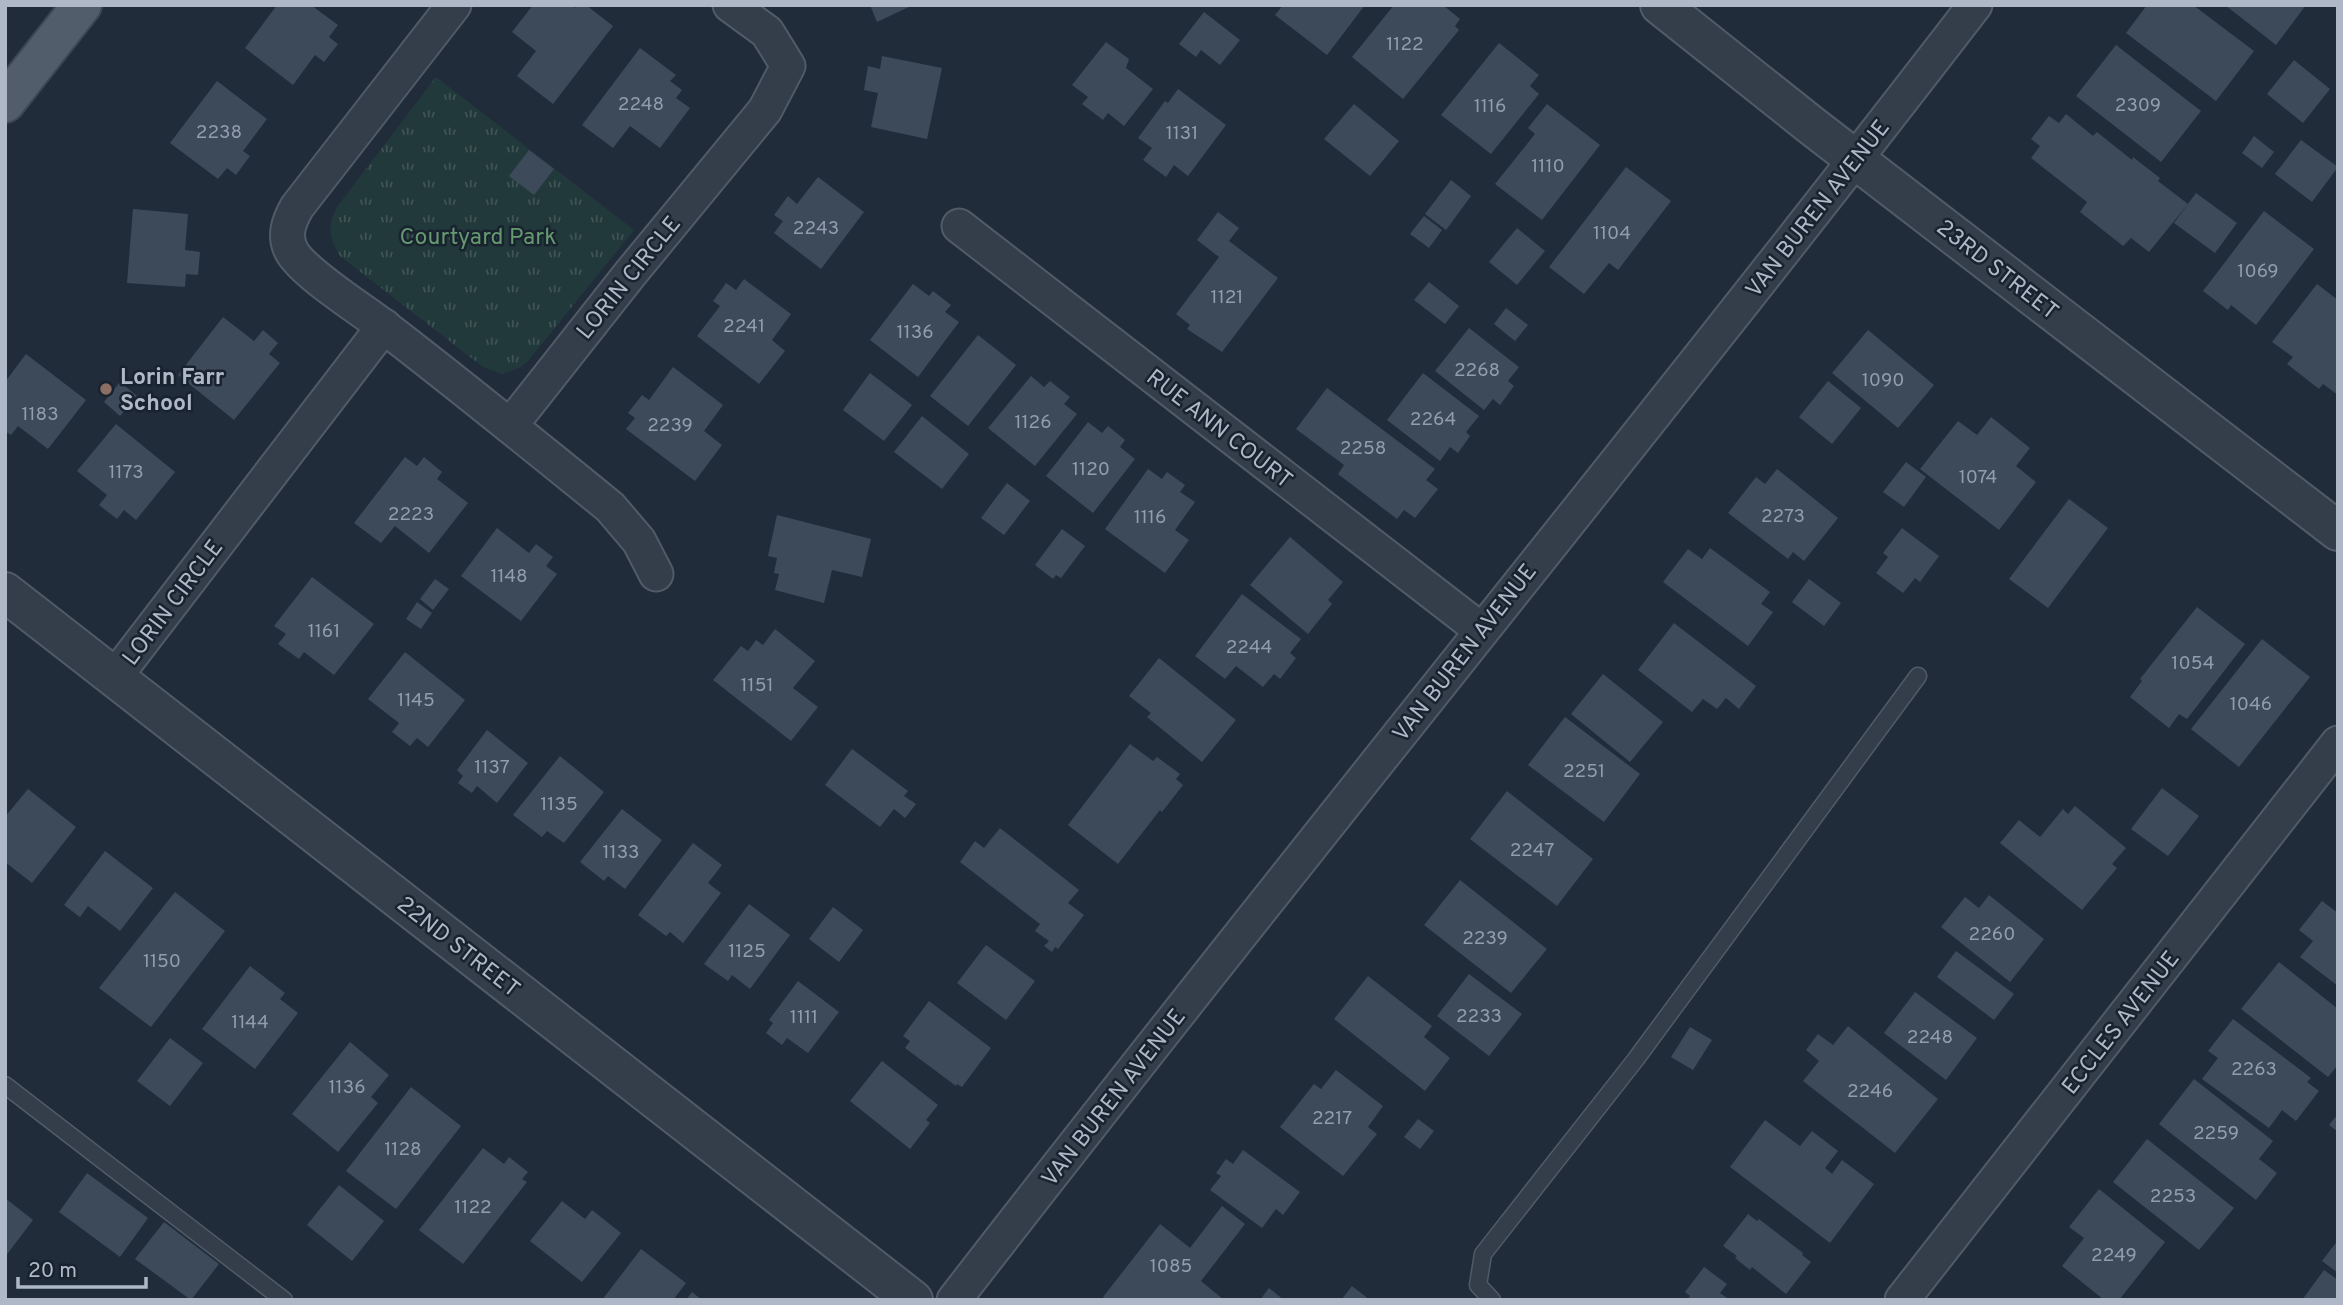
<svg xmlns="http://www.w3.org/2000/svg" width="2343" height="1305" font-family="Overpass,sans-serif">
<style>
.park{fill:url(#park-tufts)}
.building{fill:#3c4a5a}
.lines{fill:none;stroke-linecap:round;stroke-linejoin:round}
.service-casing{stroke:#515b68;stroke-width:19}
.minor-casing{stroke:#515b68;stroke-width:37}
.tertiary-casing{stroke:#515b68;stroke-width:42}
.primary-casing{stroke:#3d4754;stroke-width:42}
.service{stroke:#343e4a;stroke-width:16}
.minor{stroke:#343e4a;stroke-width:33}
.tertiary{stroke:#343e4a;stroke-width:38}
.primary{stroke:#515d6b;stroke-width:38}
.education-dot{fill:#8d6e63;stroke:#19232f;stroke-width:2.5}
.labels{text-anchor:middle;stroke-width:5;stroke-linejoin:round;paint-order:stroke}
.number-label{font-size:19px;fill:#929cac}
.street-label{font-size:23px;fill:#aeb8c7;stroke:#19232f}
.park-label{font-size:23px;fill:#65996f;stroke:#19232f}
.poi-label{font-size:23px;font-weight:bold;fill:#aeb8c7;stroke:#19232f;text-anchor:start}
</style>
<defs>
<pattern id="park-tufts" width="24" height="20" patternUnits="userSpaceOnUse" patternTransform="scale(1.75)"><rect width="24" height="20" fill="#22393b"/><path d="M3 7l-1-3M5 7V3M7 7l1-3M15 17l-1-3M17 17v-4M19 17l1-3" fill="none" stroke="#405456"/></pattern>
</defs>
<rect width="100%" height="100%" fill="#202c3a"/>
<path class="park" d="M436 77 634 230 528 361 521 367 502 374 483 367 340 256C329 239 327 226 337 207Z"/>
<g class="building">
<path d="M277 5H311L338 25 329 37 338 44 324 62 315 55 293 85 245 48Z"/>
<path d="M533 5H572L575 8 576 5H586L613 26 553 104 517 76 536 51 512 32Z"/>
<path d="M870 5H913L877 22Z"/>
<path d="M1283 5H1365L1327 55 1275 15Z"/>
<path d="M1394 5H1443L1460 19 1455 26 1459 30 1403 99 1352 57Z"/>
<path d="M2147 5H2193L2254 51 2216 101 2126 33Z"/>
<path d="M2225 5H2306L2276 45Z"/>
<path d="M1204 12 1240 40 1220 65 1201 50 1196 57 1179 44Z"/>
<path d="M1106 42 1129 59 1126 68 1153 89 1124 126 1108 113 1103 120 1082 104 1088 97 1072 85Z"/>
<path d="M1499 43 1539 75 1530 86 1539 94 1491 154 1441 115Z"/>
<path d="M2116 45 2201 111 2161 162 2076 96Z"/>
<path d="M640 48 676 75 670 81 682 90 676 98 690 108 660 148 630 126 613 148 582 125Z"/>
<path d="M882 56 942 68 927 139 871 127 878 93 864 90 868 66 880 69Z"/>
<path d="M2294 60 2330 89 2303 123 2267 94Z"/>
<path d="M217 81 267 119 243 151 250 156 236 175 227 168 218 179 170 143Z"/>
<path d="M1178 89 1226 125 1188 176 1174 165 1166 177 1143 160 1152 148 1138 138 1165 101 1168 103Z"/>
<path d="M1354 104 1399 141 1370 176 1324 139Z"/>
<path d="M1547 104 1600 145 1542 220 1495 184 1535 134 1528 128Z"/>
<path d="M2066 114 2093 136 2097 132 2132 160 2133 157 2160 178 2158 181 2188 204 2149 252 2131 238 2123 246 2080 212 2087 202 2031 158 2040 146 2031 139 2049 116 2059 123Z"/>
<path d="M2254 136 2274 152 2262 168 2242 153Z"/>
<path d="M2301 140 2338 167 2312 202 2275 174Z"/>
<path d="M529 150 554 169 534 195 509 176Z"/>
<path d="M1626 167 1671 201 1618 270 1609 263 1584 294 1549 267Z"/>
<path d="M818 177 864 212 821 269 774 233 783 221 774 215 788 196 797 204Z"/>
<path d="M1451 180 1471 196 1446 230 1425 214Z"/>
<path d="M2196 193 2237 223 2215 253 2174 223Z"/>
<path d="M133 209 188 214 185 250 200 252 198 275 186 274 185 287 127 283Z"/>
<path d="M2264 211 2314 249 2256 325 2231 305 2228 310 2203 291Z"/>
<path d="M1218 212 1239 228 1229 241 1278 278 1222 352 1187 329 1190 325 1176 314 1219 257 1197 240Z"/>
<path d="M1424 216 1442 230 1429 248 1410 234Z"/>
<path d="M1517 228 1545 251 1517 285 1489 262Z"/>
<path d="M744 279 791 314 772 340 785 351 759 384 697 336 720 306 713 301 726 283 736 290Z"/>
<path d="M1429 282 1459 306 1445 324 1414 300Z"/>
<path d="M913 284 929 296 933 291 951 305 945 312 959 322 918 377 870 340Z"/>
<path d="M2317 284 2338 300V395L2323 384 2319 389 2287 364 2293 357 2272 342Z"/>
<path d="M1506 308 1528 325 1515 341 1494 324Z"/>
<path d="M223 317 254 341 263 330 278 343 269 354 280 363 234 420 178 375Z"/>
<path d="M1469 328 1519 367 1508 381 1514 386 1500 405 1493 399 1484 410 1435 371Z"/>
<path d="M1868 330 1934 385 1898 428 1832 373Z"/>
<path d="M978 335 1016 365 968 426 930 396Z"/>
<path d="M26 354 86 400 48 449 18 426 11 435 5 431V382Z"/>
<path d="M673 367 723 405 704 431 722 445 695 481 626 429 635 418 628 413 642 395 649 400Z"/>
<path d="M870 373 912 405 884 441 843 410Z"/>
<path d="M1423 373 1479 416 1466 432 1470 436 1458 453 1450 447 1440 461 1387 420Z"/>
<path d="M1031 376 1044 387 1050 381 1070 397 1064 404 1077 414 1035 466 988 428Z"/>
<path d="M1828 381 1861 408 1832 444 1799 417Z"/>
<path d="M120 382 137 396 120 416 104 402Z"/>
<path d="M1327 388 1435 469 1426 480 1438 489 1415 518 1404 510 1397 519 1338 474 1344 465 1296 429Z"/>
<path d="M922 416 969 454 942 489 894 452Z"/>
<path d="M1991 417 2030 448 2016 466 2036 482 1999 530 1920 469 1958 421 1977 435Z"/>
<path d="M1088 422 1102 433 1108 426 1125 440 1120 447 1135 459 1093 513 1046 476Z"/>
<path d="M116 424 175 472 136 520 124 510 117 519 99 505 107 495 77 471Z"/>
<path d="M405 457 417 466 424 457 442 472 437 479 468 503 429 553 395 526 381 543 354 523Z"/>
<path d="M1906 462 1926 477 1904 507 1883 492Z"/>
<path d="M1148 469 1162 479 1167 472 1185 485 1180 492 1195 502 1175 530 1189 540 1165 573 1105 529Z"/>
<path d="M1777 469 1838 518 1804 561 1793 552 1788 559 1728 513 1756 477 1765 484Z"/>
<path d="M1007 483 1030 501 1004 535 981 518Z"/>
<path d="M2069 499 2108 528 2048 608 2009 579Z"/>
<path d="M777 515 871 539 862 577 832 570 824 603 775 590 779 574 774 573 777 558 768 556Z"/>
<path d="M497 528 529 553 536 544 553 557 546 566 557 574 521 621 461 576Z"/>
<path d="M1902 528 1939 556 1920 582 1915 578 1903 593 1876 573 1888 557 1883 553Z"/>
<path d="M1062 529 1085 546 1061 578 1056 575 1053 579 1035 565Z"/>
<path d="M1290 537 1343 582 1328 600 1332 604 1308 634 1250 585Z"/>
<path d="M1710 548 1770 592 1761 604 1773 612 1748 646 1663 582 1688 549 1702 559Z"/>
<path d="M312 577 374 624 334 675 304 652 299 659 278 644 286 634 274 626Z"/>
<path d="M435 579 449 589 433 610 420 599Z"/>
<path d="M1809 579 1841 603 1824 626 1792 602Z"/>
<path d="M1242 594 1301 639 1290 653 1296 658 1280 679 1274 674 1263 687 1236 666 1225 679 1195 656Z"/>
<path d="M417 602 432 613 421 629 406 619Z"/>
<path d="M2197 607 2245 644 2187 719 2179 714 2169 728 2130 697 2142 681 2140 679Z"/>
<path d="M1674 623 1756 686 1739 709 1726 698 1717 709 1703 699 1692 712 1638 670Z"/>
<path d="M775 629 815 661 793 688 818 707 791 741 713 680 741 646 748 651 756 640 763 645Z"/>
<path d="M2262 639 2310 677 2239 767 2191 729Z"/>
<path d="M405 652 465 700 428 747 417 738 410 746 392 732 399 723 368 699Z"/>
<path d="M1159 658 1236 720 1202 762 1147 717 1151 713 1129 696Z"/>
<path d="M1603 674 1663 722 1630 762 1571 714Z"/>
<path d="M1565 717 1640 774 1604 822 1528 765Z"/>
<path d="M487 730 528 763 497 803 477 786 472 793 458 783 463 776 457 770Z"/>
<path d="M1130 744 1153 761 1157 757 1180 774 1176 779 1183 785 1162 812 1160 810 1118 864 1068 825Z"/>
<path d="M852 749 908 791 904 796 916 804 905 818 894 809 880 827 825 785Z"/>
<path d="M560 756 604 792 564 843 547 831 542 837 513 815Z"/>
<path d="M2162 788 2199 816 2168 856 2131 829Z"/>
<path d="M28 789 76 827 32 883 5 862V817Z"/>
<path d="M1507 791 1593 859 1557 906 1470 839Z"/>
<path d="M2075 806 2126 848 2112 864 2117 868 2082 910 2000 843 2019 820 2040 837 2063 809 2068 814Z"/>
<path d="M622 809 662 840 625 889 608 876 604 881 580 862Z"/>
<path d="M1000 828 1079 890 1068 903 1084 915 1058 949 1055 947 1052 952 1044 946 1049 941 1035 931 1040 924 960 862 975 841 984 848Z"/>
<path d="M693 843 722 865 708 883 721 893 683 943 670 932 666 936 638 915Z"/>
<path d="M105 851 153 888 120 931 88 906 80 917 64 905Z"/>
<path d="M1460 880 1547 949 1511 993 1424 925Z"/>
<path d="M175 892 225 931 151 1027 99 988Z"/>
<path d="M1989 895 2044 939 2010 982 1941 927 1965 897 1979 908Z"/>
<path d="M2322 901 2338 913V986L2300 957 2313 941 2299 930Z"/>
<path d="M749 904 790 935 750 989 732 975 728 981 704 964Z"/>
<path d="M833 907 863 930 839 962 809 939Z"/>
<path d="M986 945 1035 981 1006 1020 957 983Z"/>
<path d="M1956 951 2014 994 1994 1020 1937 977Z"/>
<path d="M2279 962 2338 1009V1065L2328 1077 2241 1009Z"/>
<path d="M250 966 285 993 280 999 298 1013 255 1069 202 1029Z"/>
<path d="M1469 974 1522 1014 1489 1056 1437 1016Z"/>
<path d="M1368 976 1432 1026 1424 1037 1450 1058 1425 1091 1334 1019Z"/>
<path d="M798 981 839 1012 808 1053 787 1038 782 1045 766 1033 773 1023 769 1020Z"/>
<path d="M1915 992 1977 1038 1946 1080 1884 1033Z"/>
<path d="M929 1001 991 1048 962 1087 957 1084 956 1086 905 1048 910 1041 903 1036Z"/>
<path d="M2233 1019 2311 1078 2307 1082 2319 1091 2296 1121 2282 1110 2269 1128 2202 1079 2218 1058 2208 1051Z"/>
<path d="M1848 1026 1938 1099 1895 1153 1803 1081 1819 1061 1806 1050 1818 1034 1833 1045Z"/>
<path d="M1690 1027 1712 1040 1693 1070 1671 1057Z"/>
<path d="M170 1038 203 1063 170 1106 137 1081Z"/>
<path d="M350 1042 389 1075 371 1097 378 1103 338 1152 292 1114Z"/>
<path d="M882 1061 938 1105 926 1120 930 1123 910 1149 850 1101Z"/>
<path d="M1336 1070 1383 1106 1368 1127 1377 1134 1343 1176 1280 1127 1314 1084 1321 1089Z"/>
<path d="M2194 1079 2273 1141 2259 1159 2277 1173 2256 1200 2159 1124Z"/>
<path d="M411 1087 461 1126 396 1209 346 1171Z"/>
<path d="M2338 1114V1132L2329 1125Z"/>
<path d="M1418 1119 1434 1131 1420 1149 1404 1137Z"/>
<path d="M1765 1120 1800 1146 1812 1131 1838 1151 1825 1168 1832 1174 1842 1160 1874 1184 1830 1243 1730 1167Z"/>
<path d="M2147 1139 2234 1208 2199 1250 2113 1182Z"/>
<path d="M483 1148 504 1164 509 1157 528 1172 522 1179 527 1182 463 1264 419 1230Z"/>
<path d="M1243 1150 1300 1192 1283 1215 1276 1209 1262 1228 1210 1190 1221 1176 1216 1173 1226 1159 1233 1164Z"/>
<path d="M87 1173 148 1218 120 1257 59 1212Z"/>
<path d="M339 1185 384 1221 352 1261 307 1225Z"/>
<path d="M2099 1189 2165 1242 2119 1300H2104L2062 1266 2084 1238 2069 1227Z"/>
<path d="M5 1198 33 1220 5 1257Z"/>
<path d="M562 1201 585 1219 592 1210 621 1233 582 1282 530 1241Z"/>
<path d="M1222 1206 1245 1224 1201 1281 1224 1300H1107L1103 1297 1160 1224 1190 1248Z"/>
<path d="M1748 1214 1757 1221 1759 1219 1803 1253 1802 1255 1811 1262 1786 1294 1752 1267 1750 1270 1735 1258 1737 1256 1723 1246Z"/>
<path d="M164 1222 219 1264 191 1300 135 1259Z"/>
<path d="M2338 1240V1273L2322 1261Z"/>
<path d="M641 1249 686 1283 673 1300H602Z"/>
<path d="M1704 1267 1727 1284 1720 1293 1730 1300H1687L1690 1296 1685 1292Z"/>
<path d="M2324 1270 2338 1280V1300H2302Z"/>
<path d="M1352 1286 1370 1300H1341Z"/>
<path d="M1269 1288 1284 1300H1260Z"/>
<path d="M692 1292 702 1300H686Z"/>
</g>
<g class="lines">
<g class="service-casing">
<g id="service">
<path d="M5 1085 284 1300"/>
<path d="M1492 1300 1478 1285 1483 1254 1636 1059 1918 676"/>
</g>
</g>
<g class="minor-casing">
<g id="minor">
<path d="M454 5 297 207C289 221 283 236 292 252 305 274 361 309 383 326 460 385 535 446 610 507L639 541 656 574"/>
<path d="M959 226 1481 630"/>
<path d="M510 426 630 274 765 110 788 66 767 32 730 5"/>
<path d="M114 678 384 326"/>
<path d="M954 1300C1290 865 1640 440 1975 5"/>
<path d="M1902 1300 2338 743"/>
</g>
</g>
<g class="tertiary-casing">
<g id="tertiary">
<path d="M1660 5 1812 126 2338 531"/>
<path d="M5 592 913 1300"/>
</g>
</g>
<g class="primary-casing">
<path id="primary" d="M5 103 82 5"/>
</g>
<use href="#service" class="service"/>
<use href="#minor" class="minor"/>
<use href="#tertiary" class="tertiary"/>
<use href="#primary" class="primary"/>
</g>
<circle class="education-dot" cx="106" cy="389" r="7"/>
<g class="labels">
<g class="number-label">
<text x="1405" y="50">1122</text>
<text x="641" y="110">2248</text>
<text x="2138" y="111">2309</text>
<text x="1490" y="112">1116</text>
<text x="219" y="138">2238</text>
<text x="1182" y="139">1131</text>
<text x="1548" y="172">1110</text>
<text x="816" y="234">2243</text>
<text x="1612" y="239">1104</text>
<text x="2258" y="277">1069</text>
<text x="1227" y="303">1121</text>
<text x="744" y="332">2241</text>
<text x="915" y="338">1136</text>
<text x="1477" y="376">2268</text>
<text x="1883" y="386">1090</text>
<text x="40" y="420">1183</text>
<text x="1433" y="425">2264</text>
<text x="1033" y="428">1126</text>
<text x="670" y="431">2239</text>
<text x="1363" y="454">2258</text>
<text x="1091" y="475">1120</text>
<text x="126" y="478">1173</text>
<text x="1978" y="483">1074</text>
<text x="411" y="520">2223</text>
<text x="1783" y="522">2273</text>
<text x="1150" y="523">1116</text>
<text x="509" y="582">1148</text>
<text x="324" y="637">1161</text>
<text x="1249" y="653">2244</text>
<text x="2193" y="669">1054</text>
<text x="757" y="691">1151</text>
<text x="416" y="706">1145</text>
<text x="2251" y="710">1046</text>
<text x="492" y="773">1137</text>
<text x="1584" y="777">2251</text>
<text x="559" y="810">1135</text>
<text x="1532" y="856">2247</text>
<text x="621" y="858">1133</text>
<text x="1992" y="940">2260</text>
<text x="1485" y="944">2239</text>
<text x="747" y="957">1125</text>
<text x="162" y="967">1150</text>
<text x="1479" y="1022">2233</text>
<text x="804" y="1023">1111</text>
<text x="250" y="1028">1144</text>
<text x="1930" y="1043">2248</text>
<text x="2254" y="1075">2263</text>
<text x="347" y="1093">1136</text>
<text x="1870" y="1097">2246</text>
<text x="1332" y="1124">2217</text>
<text x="2216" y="1139">2259</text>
<text x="403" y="1155">1128</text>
<text x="2173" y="1202">2253</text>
<text x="473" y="1213">1122</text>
<text x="2114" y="1261">2249</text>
<text x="1171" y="1272">1085</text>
</g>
<g class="street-label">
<text transform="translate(1817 208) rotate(-52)" y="8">VAN BUREN AVENUE</text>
<text transform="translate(1998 269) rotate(38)" y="8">23RD STREET</text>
<text transform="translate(628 277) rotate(-51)" y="8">LORIN CIRCLE</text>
<text transform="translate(1220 428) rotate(38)" y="8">RUE ANN COURT</text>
<text transform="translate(172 602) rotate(-53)" y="8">LORIN CIRCLE</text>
<text transform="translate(1464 652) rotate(-52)" y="8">VAN BUREN AVENUE</text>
<text transform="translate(459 946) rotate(38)" y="8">22ND STREET</text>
<text transform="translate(2120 1022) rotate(-52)" y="8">ECCLES AVENUE</text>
<text transform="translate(1113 1097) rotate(-52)" y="8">VAN BUREN AVENUE</text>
</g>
<g class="park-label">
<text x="478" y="244">Courtyard Park</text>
</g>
<g class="poi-label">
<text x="120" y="384">Lorin Farr<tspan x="120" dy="26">School</tspan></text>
</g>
</g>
<rect width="2343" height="1305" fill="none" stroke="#aeb8c7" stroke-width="14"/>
<path d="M18 1277v10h128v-10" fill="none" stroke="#aeb8c7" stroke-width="3.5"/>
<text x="28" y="1277" font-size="21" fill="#aeb8c7" stroke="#19232f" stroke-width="5" paint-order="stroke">20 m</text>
</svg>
